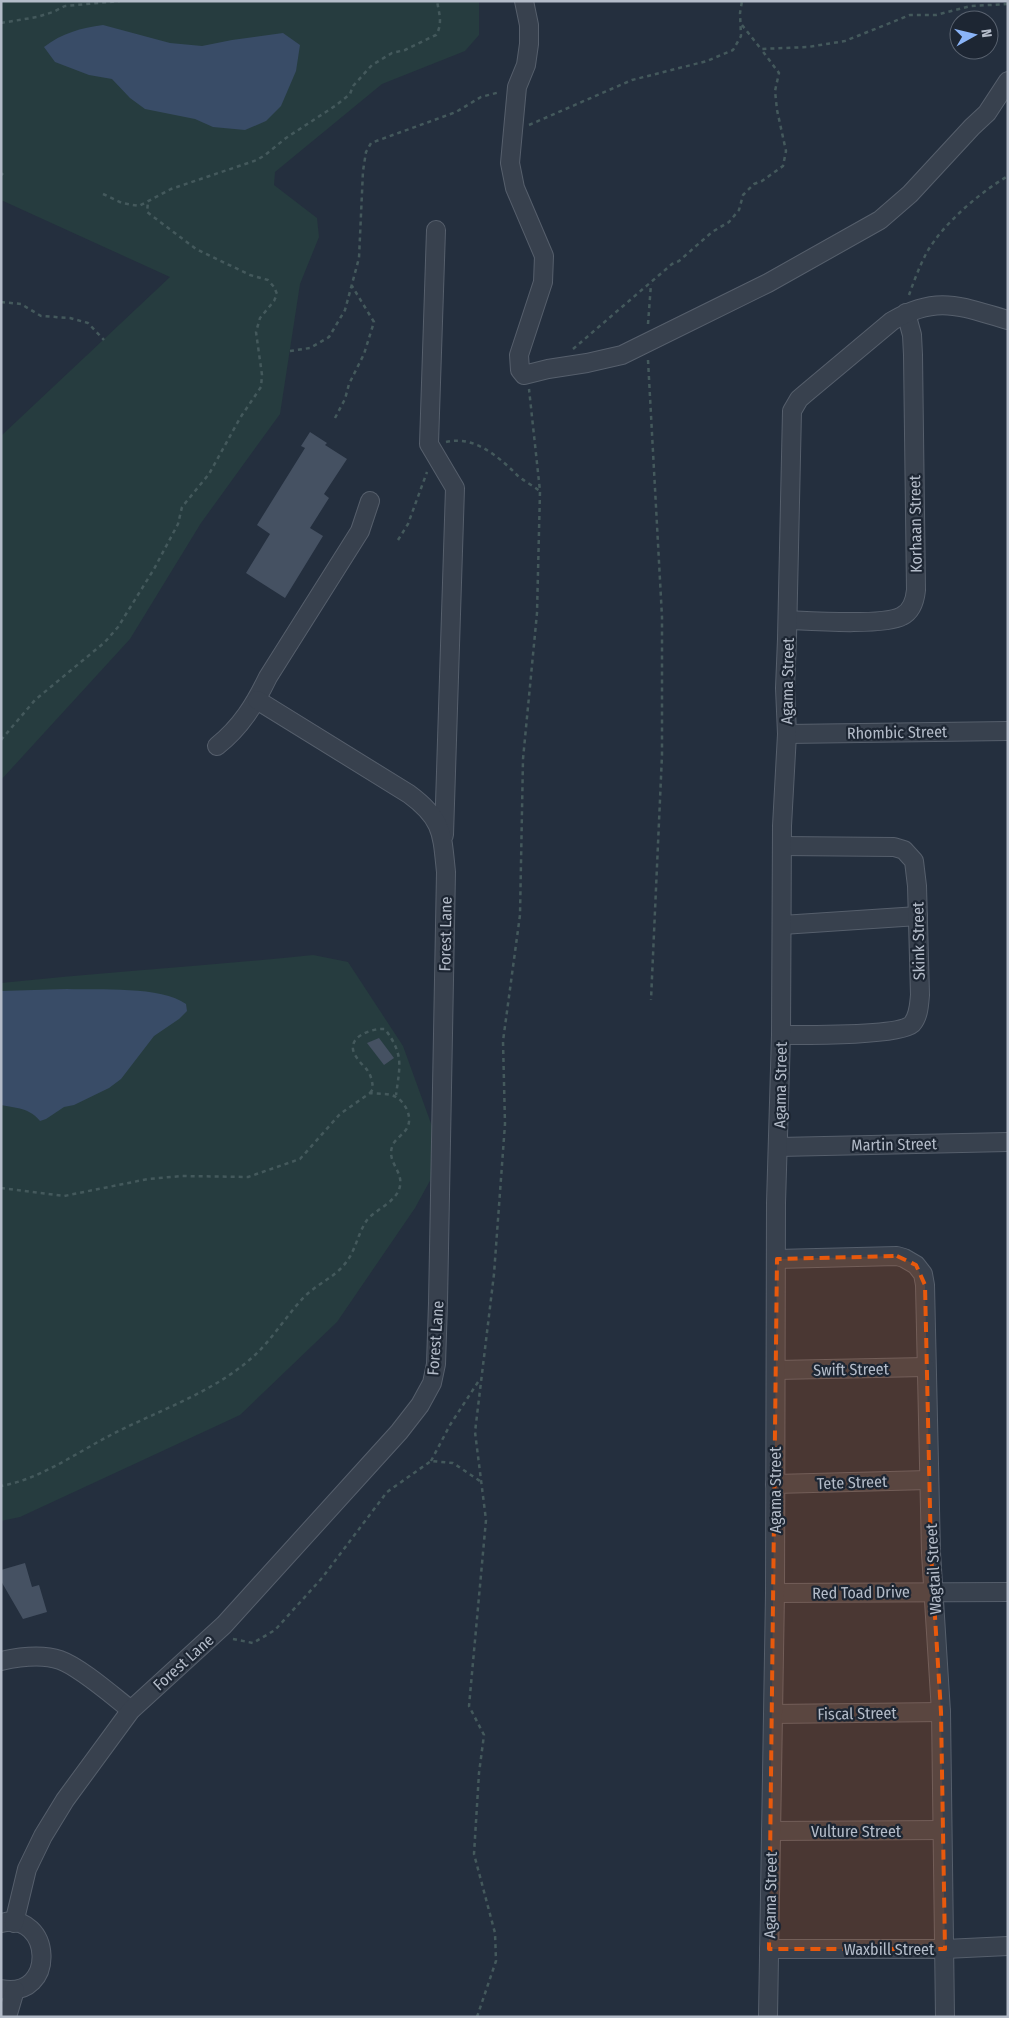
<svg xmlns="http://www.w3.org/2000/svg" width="1009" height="2018" font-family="'Fira Sans Condensed',sans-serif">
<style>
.green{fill:#263c3f}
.water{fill:#394c67}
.building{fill:#455162}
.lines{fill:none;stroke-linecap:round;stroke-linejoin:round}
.street-casing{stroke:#565f6c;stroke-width:20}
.path{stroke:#44595c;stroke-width:2.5;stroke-dasharray:4 4;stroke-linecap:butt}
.street{stroke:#38414e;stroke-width:18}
.marked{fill:#e8590c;fill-opacity:0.2;stroke:#e8590c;stroke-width:4;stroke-dasharray:10 6;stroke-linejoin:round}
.labels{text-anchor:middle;stroke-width:4.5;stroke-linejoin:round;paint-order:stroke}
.street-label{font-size:16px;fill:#b4bcc9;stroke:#1d2633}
</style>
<rect width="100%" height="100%" fill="#242f3e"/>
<g class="green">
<path d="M1 1H479V35L465 51 382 84 275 172 274 185 317 218 319 237 300 284 280 414 201 523 130 639 1 780V436L170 277 1 200Z"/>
<path d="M313 955 348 962 403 1046 433 1129 432 1177 415 1208 337 1322 240 1415 20 1517 1 1521V983C105 972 209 966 313 955Z"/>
</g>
<g class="water">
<path d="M103 25 170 43 202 46 232 40 283 33 300 45 296 71 281 106 266 121 245 130 213 127 195 119 145 109 130 98 112 79 89 75 55 62 44 47C62 33 81 28 103 25Z"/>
<path d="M67 989C98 990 162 986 186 1004L187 1011 179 1019 154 1036 121 1079 109 1088 74 1105 64 1107 46 1119 40 1121C30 1108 16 1108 1 1105V991Z"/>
</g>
<g class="building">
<path d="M310 432 327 443 325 445 347 459 324 494 329 498 310 528 323 536 285 598 246 573 270 534 257 525 305 448 301 446Z"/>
<path d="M379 1038 394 1058 384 1065 367 1043Z"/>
<path d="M25 1563 32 1587 39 1585 47 1612 23 1619 1 1581V1570Z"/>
</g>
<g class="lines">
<g class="street-casing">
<g id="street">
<path d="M524 1 529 25V44L526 65 517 87 510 163 515 188 544 256 543 282 519 355 520 370 524 375 548 369 587 363 622 355 768 283 880 220 910 194 972 127 987 113 1008 81"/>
<path d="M436 230 429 444 455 488 444 835"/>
<path d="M788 620C810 621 885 626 902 616 912 611 915 600 916 590L913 355 912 335 906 313"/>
<path d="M787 734 1008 731"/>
<path d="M217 746C241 727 255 704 268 677L360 531 370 501"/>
<path d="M782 925 918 916"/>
<path d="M781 1035C803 1035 899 1036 912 1024 919 1016 919 1005 920 995L917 886 914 861 904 850 894 847 782 846"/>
<path d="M779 1147 1008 1142"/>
<path d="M777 1259 897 1256 904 1258 916 1265 923 1274 925 1285 931 1553 941 1712 945 2017"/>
<path d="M777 1370 925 1367"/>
<path d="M775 1484 928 1480"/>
<path d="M775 1593 1008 1592"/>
<path d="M1 1661C19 1657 42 1654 60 1660 80 1667 113 1696 131 1710"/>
<path d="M773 1714 941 1712"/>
<path d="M771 1831 942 1830"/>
<path d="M1 1923C52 1910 58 2000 1 1989"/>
<path d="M14 1923 27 1869 43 1836 65 1800 131 1710 224 1625 399 1432 420 1405 432 1383 436 1364 438 1303 446 872C442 833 443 819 409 794L257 700"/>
<path d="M769 1949H945L1008 1946"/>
<path d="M7 2017 15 1990"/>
<path d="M768 2017 775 1593 776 1203 781 1035 782 826 787 734 785 688 787 639 792 411 799 399 806 393 892 321C938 294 961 307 1008 320"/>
</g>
</g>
<g class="path">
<path d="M1 23 37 17 53 12 65 6 120 1"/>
<path d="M742 25 761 49 808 47 845 41 910 15H936L971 6 1008 4"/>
<path d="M529 125 632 80 707 61 733 50 741 36 740 13 742 1"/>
<path d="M1 173 3 175"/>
<path d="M103 194 122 203 139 206 171 189 257 160 265 155 286 138 335 106 350 94 353 86 372 65 392 53 405 50 436 35C443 24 439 13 437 1"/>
<path d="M909 295C914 281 920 265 927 252 944 223 979 193 1008 176"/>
<path d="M1 302 21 304 41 316 70 318 88 323 104 340"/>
<path d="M648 324 651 284"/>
<path d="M573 349 672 264 679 261 712 232 729 222 739 210 743 195 754 184 762 181 783 166 786 151 777 110 775 91 779 73 761 49"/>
<path d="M290 351 310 348 329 337 345 310 359 258 363 171 366 152 371 143 456 112 481 97 500 92"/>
<path d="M648 360 662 617V755L651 1000"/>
<path d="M335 418 345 399 349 384 364 354 374 322 352 286"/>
<path d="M446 442C474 435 499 457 517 475 524 481 533 486 540 491"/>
<path d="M398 540 408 524 427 472"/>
<path d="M1 740 35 700 105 642 118 627 154 569 178 524 182 507 209 474 240 418 261 387 262 375 256 332 260 318 274 301 277 294 274 287 268 280 250 275 196 249 147 212 148 202"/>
<path d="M370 1093 373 1089C371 1067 364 1070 355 1055 345 1037 372 1028 385 1029 404 1055 400 1065 396 1095"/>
<path d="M1 1188 64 1196 148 1179 182 1176 248 1177 300 1159 340 1114 370 1093C378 1094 390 1093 396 1097 405 1102 412 1116 408 1126 405 1134 394 1139 392 1147 387 1162 403 1171 400 1186 397 1202 376 1209 367 1220 358 1233 356 1249 347 1261 336 1277 318 1283 304 1297 287 1315 273 1338 255 1355 214 1393 156 1411 107 1437 73 1455 40 1479 1 1486"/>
<path d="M431 1461 450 1425 480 1379"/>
<path d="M233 1639 253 1643 275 1630 322 1578 387 1492 431 1461 453 1463 480 1481"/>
<path d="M477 2017 496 1961 495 1933 474 1854 479 1773 484 1735 469 1706 486 1520 475 1432 494 1274 505 1124 503 1041 520 915 523 759 537 613 540 491 529 389"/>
</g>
<use href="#street" class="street"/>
</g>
<path class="marked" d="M897 1256 916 1265 925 1285 931 1553 941 1712 945 1949H769L777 1259Z"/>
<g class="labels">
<g class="street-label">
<text transform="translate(915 524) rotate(-91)" y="6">Korhaan Street</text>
<text transform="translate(787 681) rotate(-89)" y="6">Agama Street</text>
<text transform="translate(897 732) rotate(-1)" y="6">Rhombic Street</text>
<text transform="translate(445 934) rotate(-89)" y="6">Forest Lane</text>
<text transform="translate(918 941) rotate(-91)" y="6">Skink Street</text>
<text transform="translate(780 1085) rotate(-89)" y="6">Agama Street</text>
<text transform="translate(894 1144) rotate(-1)" y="6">Martin Street</text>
<text transform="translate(435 1338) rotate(-86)" y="6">Forest Lane</text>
<text transform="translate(851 1369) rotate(-1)" y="6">Swift Street</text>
<text transform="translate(852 1482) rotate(-2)" y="6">Tete Street</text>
<text transform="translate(775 1490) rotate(-90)" y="6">Agama Street</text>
<text transform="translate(933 1569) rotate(-93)" y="6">Wagtail Street</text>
<text transform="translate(861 1592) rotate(-1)" y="6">Red Toad Drive</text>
<text transform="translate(183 1662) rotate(-42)" y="6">Forest Lane</text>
<text transform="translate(857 1713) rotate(-1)" y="6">Fiscal Street</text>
<text x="856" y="1837">Vulture Street</text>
<text transform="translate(770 1895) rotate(-89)" y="6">Agama Street</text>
<text x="889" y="1955">Waxbill Street</text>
</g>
</g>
<rect width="1009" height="2018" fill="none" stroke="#b4bcc9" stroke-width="5"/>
<g transform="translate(974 35) rotate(82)"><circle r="24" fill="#1d2633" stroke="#59626f"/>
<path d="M0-4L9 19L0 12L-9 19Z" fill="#8ab4f8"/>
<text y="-8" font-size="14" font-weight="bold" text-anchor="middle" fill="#b4bcc9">N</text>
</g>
</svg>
